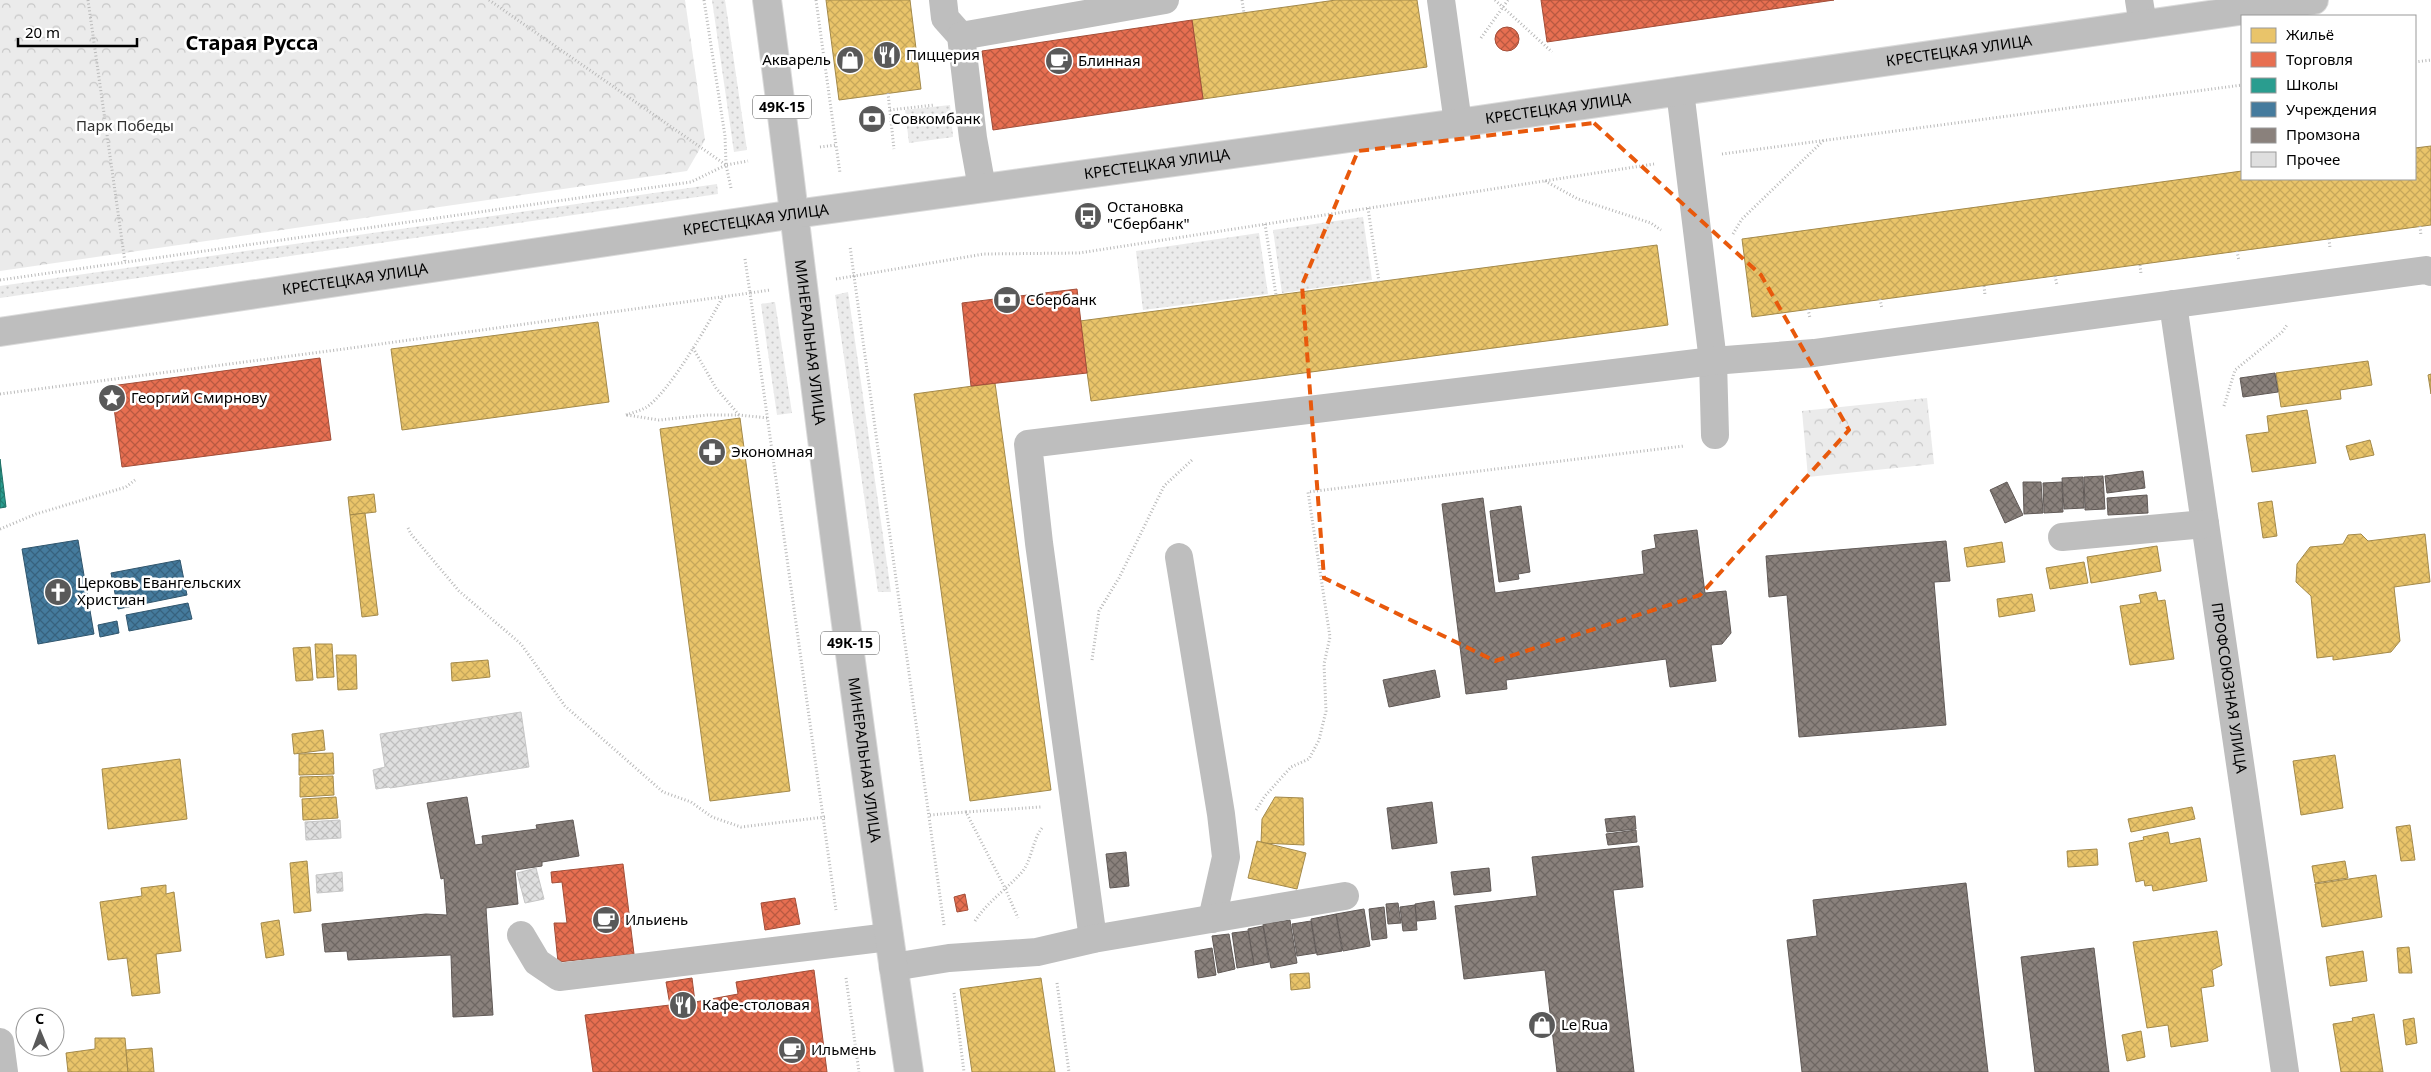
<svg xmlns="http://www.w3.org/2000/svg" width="2431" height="1072" font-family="'Noto Sans',sans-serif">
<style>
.grass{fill:url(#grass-dots)}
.park{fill:url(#park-crowns)}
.homes{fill:url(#homes-cross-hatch);stroke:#a3894a}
.shops{fill:url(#shops-cross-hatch);stroke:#a24e39}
.schools{fill:url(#schools-cross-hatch);stroke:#1d6e64}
.public{fill:url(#public-cross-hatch);stroke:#30566e}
.industry{fill:url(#industry-cross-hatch);stroke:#615a57}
.building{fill:url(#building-cross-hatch);stroke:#c6c6c6}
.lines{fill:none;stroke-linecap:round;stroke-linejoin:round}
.major-casing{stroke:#dbdbdb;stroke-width:30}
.path{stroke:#b9b9b9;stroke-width:3;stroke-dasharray:1 2.5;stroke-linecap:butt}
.minor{stroke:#bebebe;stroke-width:28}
.major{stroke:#bebebe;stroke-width:28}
.marked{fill:none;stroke:#e8590c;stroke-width:4;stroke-dasharray:10 6;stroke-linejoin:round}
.labels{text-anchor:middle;stroke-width:5;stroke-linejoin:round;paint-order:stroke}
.shield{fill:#fff;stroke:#4c4c4c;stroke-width:1}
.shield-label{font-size:14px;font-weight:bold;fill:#000}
.street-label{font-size:15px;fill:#000;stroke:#fff}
.poi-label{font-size:15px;fill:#000;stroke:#fff;text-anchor:start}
.park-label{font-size:15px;fill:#323232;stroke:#fff}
.district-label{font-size:20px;font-weight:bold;fill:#000;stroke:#fff}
</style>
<defs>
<pattern id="grass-dots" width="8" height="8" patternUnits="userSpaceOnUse" patternTransform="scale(1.25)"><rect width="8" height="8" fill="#ebebeb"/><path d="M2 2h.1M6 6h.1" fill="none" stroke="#c8c8c8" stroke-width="1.8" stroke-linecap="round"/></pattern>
<pattern id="park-crowns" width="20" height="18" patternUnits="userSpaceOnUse" patternTransform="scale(1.25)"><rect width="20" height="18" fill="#ebebeb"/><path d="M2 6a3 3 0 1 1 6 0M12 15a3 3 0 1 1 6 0" fill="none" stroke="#c8c8c8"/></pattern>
<pattern id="homes-cross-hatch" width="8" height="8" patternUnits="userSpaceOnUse" patternTransform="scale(1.25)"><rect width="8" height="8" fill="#e9c46a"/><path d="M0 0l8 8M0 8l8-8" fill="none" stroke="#c6a75a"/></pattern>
<pattern id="shops-cross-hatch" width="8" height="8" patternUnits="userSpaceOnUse" patternTransform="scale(1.25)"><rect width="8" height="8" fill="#e76f51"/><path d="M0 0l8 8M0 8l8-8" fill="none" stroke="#b95941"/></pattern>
<pattern id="schools-cross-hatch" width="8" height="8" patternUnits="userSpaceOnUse" patternTransform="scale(1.25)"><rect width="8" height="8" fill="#2a9d8f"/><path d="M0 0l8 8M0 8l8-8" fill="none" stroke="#227e72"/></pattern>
<pattern id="public-cross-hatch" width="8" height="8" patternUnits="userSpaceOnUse" patternTransform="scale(1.25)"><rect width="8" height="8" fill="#457b9d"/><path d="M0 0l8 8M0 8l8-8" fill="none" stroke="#37627e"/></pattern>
<pattern id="industry-cross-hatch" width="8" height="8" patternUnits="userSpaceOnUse" patternTransform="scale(1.25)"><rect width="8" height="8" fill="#8a817c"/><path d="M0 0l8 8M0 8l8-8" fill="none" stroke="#6e6763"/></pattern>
<pattern id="building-cross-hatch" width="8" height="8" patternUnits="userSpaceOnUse" patternTransform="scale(1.25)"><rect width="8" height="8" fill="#dfdfdf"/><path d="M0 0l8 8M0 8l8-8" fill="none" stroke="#bebebe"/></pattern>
</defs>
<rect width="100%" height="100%" fill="#fff"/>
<g class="grass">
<path d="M712 0H725L747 150 734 152Z"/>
<path d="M950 105 953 137 909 143 905 110Z"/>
<path d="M717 184 718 194 0 298V286Z"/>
<path d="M1363 217 1372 280 1282 293 1273 230Z"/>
<path d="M1259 233 1268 294 1143 310 1136 251Z"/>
<path d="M848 292 891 592H878L835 295Z"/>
<path d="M775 302 792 413 777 415 761 304Z"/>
</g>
<g class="park">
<path d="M0 0H685L705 140 687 171 0 271Z"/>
<path d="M1927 398 1934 464 1808 477 1802 411Z"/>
</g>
<g class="homes">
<path d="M826 0H910L921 89 839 100Z"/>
<path d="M1336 0H1417L1427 67 1203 99 1192 20Z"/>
<path d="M2431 146V225L1752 317 1742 239 2242 171V179H2415V148Z"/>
<path d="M1657 245 1668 325 1091 401 1080 321Z"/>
<path d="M598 322 609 402 402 430 391 349Z"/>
<path d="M2368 361 2372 385 2340 390 2341 399 2281 407 2276 373Z"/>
<path d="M2431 374V394L2428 375Z"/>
<path d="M995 383 1051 790 970 801 914 394Z"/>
<path d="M2307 410 2316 463 2252 472 2246 435 2269 432 2267 416Z"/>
<path d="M740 418 790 791 710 801 660 429Z"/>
<path d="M2370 440 2374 455 2350 460 2346 446Z"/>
<path d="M374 494 376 512 350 515 348 497Z"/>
<path d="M2272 501 2277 536 2263 538 2258 503Z"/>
<path d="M365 513 378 615 362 617 350 515Z"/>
<path d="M2361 534 2368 541 2425 534 2430 582 2394 587 2400 641 2391 652 2333 660V656L2317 658 2311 596 2296 582 2297 564 2310 547 2343 544 2348 535Z"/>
<path d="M2002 542 2005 562 1967 567 1964 548Z"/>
<path d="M2157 546 2161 571 2091 583 2087 557Z"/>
<path d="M2084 562 2088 583 2050 589 2046 568Z"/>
<path d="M2156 592 2158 601 2165 600 2174 659 2130 665 2120 606 2141 603 2139 595Z"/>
<path d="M2032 594 2035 611 1999 617 1997 599Z"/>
<path d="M315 644H332L334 677 317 678Z"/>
<path d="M310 647 313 680 296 681 293 648Z"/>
<path d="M336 655H356L357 689 338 690Z"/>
<path d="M488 660 490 677 452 681 451 663Z"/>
<path d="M323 730 325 750 294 754 292 734Z"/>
<path d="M333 753 334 774 299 775V754Z"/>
<path d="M2335 755 2343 808 2301 815 2293 761Z"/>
<path d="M180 759 187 819 108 829 102 769Z"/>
<path d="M333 776 334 795 300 797V777Z"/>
<path d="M336 797 338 818 303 820 302 799Z"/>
<path d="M1275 797 1303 798 1304 845 1261 843 1262 819Z"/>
<path d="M2192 807 2195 819 2131 832 2128 819Z"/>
<path d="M2410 825 2415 860 2401 861 2396 827Z"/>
<path d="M2168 832 2170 844 2200 838 2207 881 2153 891 2152 885 2145 886 2144 880 2136 882 2129 843 2144 840 2143 837Z"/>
<path d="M1257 841 1306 853 1297 889 1248 878Z"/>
<path d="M2097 849 2098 865 2068 867 2067 851Z"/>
<path d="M307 861 311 911 294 913 290 863Z"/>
<path d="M2345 861 2348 878 2315 883 2312 866Z"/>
<path d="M2376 875 2382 917 2322 927 2315 884Z"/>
<path d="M166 885V894L174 892 181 951 156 954 160 993 132 996 127 958 108 960 100 902 142 896 141 888Z"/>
<path d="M279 920 284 955 266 958 261 923Z"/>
<path d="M2217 931 2222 965 2212 970 2214 986 2201 988 2208 1041 2171 1047 2168 1025 2147 1028 2133 942Z"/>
<path d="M2409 947 2412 973H2399L2397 948Z"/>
<path d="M2363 951 2367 981 2330 986 2326 957Z"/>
<path d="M1309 973 1310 988 1291 990 1290 974Z"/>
<path d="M1041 978 1055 1072H972L960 989Z"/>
<path d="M2374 1014 2383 1072H2341L2333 1024 2353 1021 2352 1018Z"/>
<path d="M2414 1018 2417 1043 2406 1045 2403 1020Z"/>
<path d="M2141 1031 2145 1057 2127 1061 2122 1035Z"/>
<path d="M95 1038H125L128 1072H68L66 1053 95 1049Z"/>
<path d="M152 1048 154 1072H128L126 1050Z"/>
</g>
<g class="shops">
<path d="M1541 0H1834L1547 42Z"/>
<path d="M1192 20 1203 99 993 130 982 51Z"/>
<circle cx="1507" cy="39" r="12"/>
<path d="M1077 289 1087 373 971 386 962 303Z"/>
<path d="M320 358 331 440 122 467 111 386Z"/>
<path d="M623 864 634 954 558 962 554 923H567L562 882 552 883 551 872Z"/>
<path d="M965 894 968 910 957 912 954 897Z"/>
<path d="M795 898 800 924 765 930 761 903Z"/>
<path d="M814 970 827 1072H593L585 1015 670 1005 666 982 692 978 695 1002 738 994 736 982Z"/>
</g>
<path class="schools" d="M0 459 6 507 0 508Z"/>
<g class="public">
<path d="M78 540 94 634 38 644 22 549Z"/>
<path d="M180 560 187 595 118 609 111 573Z"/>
<path d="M188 603 192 619 129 631 126 615Z"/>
<path d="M117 621 119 633 100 637 98 625Z"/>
</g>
<g class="industry">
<path d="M2275 373 2278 392 2243 397 2240 378Z"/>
<path d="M2143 471 2145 488 2107 493 2105 476Z"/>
<path d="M2103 476 2105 509 2085 510 2084 477Z"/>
<path d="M2083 477 2084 508 2064 509 2062 478Z"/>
<path d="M2007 482 2023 515 2005 523 1990 490Z"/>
<path d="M2023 482H2041L2043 513 2024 514Z"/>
<path d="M2062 482 2063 512 2044 513 2043 483Z"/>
<path d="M2147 495 2148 513 2108 515 2107 498Z"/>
<path d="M1483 498 1495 593 1644 574 1642 551 1656 548 1654 535 1697 530 1705 593 1726 591 1731 633 1722 644 1711 645 1716 681 1670 687 1666 659 1506 680 1507 689 1466 694 1442 504Z"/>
<path d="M1521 506 1530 572 1518 574 1519 579 1499 582 1490 511Z"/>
<path d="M1946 541 1950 581 1934 582 1946 725 1799 737 1787 595 1769 597 1766 556Z"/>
<path d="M1435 670 1440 697 1389 707 1383 680Z"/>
<path d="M467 797 475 845 483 844 482 836 537 829 536 825 573 820 579 856 542 862V866L515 870 518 904 486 908 493 1015 453 1017 451 955 348 960 347 951 325 952 322 924 426 914 447 915 444 878 441 879 427 803Z"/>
<path d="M1432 802 1437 843 1392 849 1387 808Z"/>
<path d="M1635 816 1636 829 1607 832 1605 819Z"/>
<path d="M1636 830 1637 842 1608 845 1606 834Z"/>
<path d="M1639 846 1643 887 1613 890 1634 1072H1557L1545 970 1464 979 1455 906 1537 896 1532 857Z"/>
<path d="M1126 852 1129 886 1110 888 1106 854Z"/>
<path d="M1489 868 1491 891 1454 895 1451 872Z"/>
<path d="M1966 883 1988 1072H1802L1787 940 1817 936 1813 900Z"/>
<path d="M1434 901 1436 919 1417 921 1415 904Z"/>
<path d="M1398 903 1401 923 1388 924 1386 904Z"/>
<path d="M1415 905 1417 930 1403 931 1400 907Z"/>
<path d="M1384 907 1387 938 1372 940 1369 909Z"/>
<path d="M1364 909 1370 946 1343 951 1336 914Z"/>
<path d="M1336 914 1342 951 1317 955 1311 919Z"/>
<path d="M1290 920 1297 963 1271 968 1263 924Z"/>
<path d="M1311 921 1316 953 1297 956 1292 924Z"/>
<path d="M1263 926 1269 962 1254 965 1248 929Z"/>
<path d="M1248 931 1254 965 1237 968 1232 933Z"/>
<path d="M1229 934 1235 969 1218 973 1212 936Z"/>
<path d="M1212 948 1216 975 1198 978 1195 951Z"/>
<path d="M2094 948 2109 1072H2035L2021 957Z"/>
</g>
<g class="building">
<path d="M521 712 529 767 390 788 389 787 376 789 373 770 385 767 380 734Z"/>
<path d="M340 820 341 838 306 840 305 822Z"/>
<path d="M536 868 544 899 525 903 517 873Z"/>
<path d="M342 872 343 891 317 893 316 875Z"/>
</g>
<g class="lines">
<g class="major-casing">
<g id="major">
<path id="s2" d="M767 0C780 95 791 190 803 286 835 548 870 811 909 1072"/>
<path id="s3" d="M0 332 795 214 1458 123 2314 0"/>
</g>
</g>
<g class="path">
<path d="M88 0 125 262"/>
<path d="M489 0 726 165"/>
<path d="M704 0 725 136 726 164"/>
<path d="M816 0 836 145"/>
<path d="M1242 0 1244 13"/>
<path d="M1495 0 1552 52"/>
<path d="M1481 38 1508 0"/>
<path d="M2415 62 2431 60"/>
<path d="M888 93 894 149"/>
<path d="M890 110 934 105"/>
<path d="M820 147 836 145 840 173"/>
<path d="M1722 154 2242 85"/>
<path d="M1545 181 1578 199 1651 223 1661 230"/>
<path d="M731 188 726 165 748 161"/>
<path d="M1368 208 1379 282"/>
<path d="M1265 224 1276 295"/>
<path d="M2420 226 2421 236"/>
<path d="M1733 234 1742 219 1824 140"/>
<path d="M2329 239 2330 248"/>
<path d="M2237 251 2239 261"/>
<path d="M745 259 750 293 770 290"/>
<path d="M2140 265 2141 274"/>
<path d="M2055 276 2057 285"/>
<path d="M836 279 854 276 850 246"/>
<path d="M0 280 691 182 726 165"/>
<path d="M1984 286 1985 295"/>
<path d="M1880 299 1882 309"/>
<path d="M1808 309 1810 318"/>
<path d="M693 348 716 388 739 415"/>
<path d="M0 394 344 349 750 293 836 910"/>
<path d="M2224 406 2235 370 2282 332 2287 325"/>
<path d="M626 415C632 413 639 411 645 408 668 395 709 323 722 298"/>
<path d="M627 415 659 420 708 415H739L768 418"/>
<path d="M408 528 411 534 459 591 521 644 565 706 663 792 691 802 712 817 741 827 825 817"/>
<path d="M0 529 36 514 126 487 135 480"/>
<path d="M1092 660 1099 611 1119 578 1164 486 1192 460"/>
<path d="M1256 810 1265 796 1291 767 1309 759 1319 740 1326 711 1324 664 1330 637 1308 492 1684 446"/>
<path d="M966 812 1041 807"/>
<path d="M930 815 966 812 1005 888 1018 918"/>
<path d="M975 921C988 901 1007 889 1022 872 1032 860 1032 841 1042 828"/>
<path d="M944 925 854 276 984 254 1079 253 1654 164"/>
<path d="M846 978 859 1072"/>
<path d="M1057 983 1069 1072"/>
<path d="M954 993 964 1072"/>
</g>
<g class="minor">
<path d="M943 0 945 18 961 36 973 138 982 188"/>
<path d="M1441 0 1458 123"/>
<path d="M2139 0 2143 25"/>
<path d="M961 36 1165 0"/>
<path d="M1680 91 1713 361 1715 435"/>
<path id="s1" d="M2173 304 2285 1072"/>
<path d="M2062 537 2205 524"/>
<path d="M1179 557 1221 814 1226 857 1212 919"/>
<path d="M521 935 537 962 559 977 889 937"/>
<path d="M1093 939 1039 543 1028 444 1713 361 1814 353 2426 270 2431 272"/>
<path d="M893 967 949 958 1037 952 1093 939 1345 896"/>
<path d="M0 1042 4 1072"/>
</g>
<use href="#major" class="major"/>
</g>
<path class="marked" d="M1594 123 1761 275 1849 430 1700 595 1495 661 1324 578 1302 285 1358 151Z"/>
<defs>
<g id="restaurant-disc" transform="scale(1.4375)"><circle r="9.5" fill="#595959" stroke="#fff"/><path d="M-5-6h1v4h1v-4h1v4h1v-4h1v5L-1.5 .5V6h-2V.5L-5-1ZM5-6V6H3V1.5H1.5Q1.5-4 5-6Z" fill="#fff"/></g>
<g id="shop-disc" transform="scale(1.4375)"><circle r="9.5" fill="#595959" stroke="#fff"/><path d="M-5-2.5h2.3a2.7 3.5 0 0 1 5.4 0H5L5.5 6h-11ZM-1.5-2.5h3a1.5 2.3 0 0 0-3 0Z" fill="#fff"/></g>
<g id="cafe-disc" transform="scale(1.4375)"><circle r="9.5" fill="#595959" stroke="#fff"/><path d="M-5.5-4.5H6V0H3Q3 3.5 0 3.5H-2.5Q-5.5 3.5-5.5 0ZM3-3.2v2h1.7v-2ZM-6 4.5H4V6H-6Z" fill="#fff"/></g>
<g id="bank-disc" transform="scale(1.4375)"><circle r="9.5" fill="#595959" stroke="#fff"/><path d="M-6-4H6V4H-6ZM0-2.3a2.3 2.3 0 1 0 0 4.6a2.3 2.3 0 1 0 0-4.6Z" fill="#fff"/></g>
<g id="bus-disc" transform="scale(1.4375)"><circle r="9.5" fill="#595959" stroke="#fff"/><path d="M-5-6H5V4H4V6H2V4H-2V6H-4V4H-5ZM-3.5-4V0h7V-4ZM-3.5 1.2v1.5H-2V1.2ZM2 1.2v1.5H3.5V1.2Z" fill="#fff"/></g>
<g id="sight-disc" transform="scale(1.4375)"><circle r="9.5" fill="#595959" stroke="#fff"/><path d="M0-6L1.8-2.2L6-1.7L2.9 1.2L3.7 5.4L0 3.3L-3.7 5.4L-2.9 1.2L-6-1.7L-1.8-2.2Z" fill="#fff"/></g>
<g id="pharmacy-disc" transform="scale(1.4375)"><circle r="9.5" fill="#595959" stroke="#fff"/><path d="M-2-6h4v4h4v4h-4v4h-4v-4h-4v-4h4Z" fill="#fff"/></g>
<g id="church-disc" transform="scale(1.4375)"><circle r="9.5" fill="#595959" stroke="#fff"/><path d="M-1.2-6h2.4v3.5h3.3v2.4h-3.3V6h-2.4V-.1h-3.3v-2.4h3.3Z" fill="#fff"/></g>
</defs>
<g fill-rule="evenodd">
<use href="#restaurant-disc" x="887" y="55"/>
<use href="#shop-disc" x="850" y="60"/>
<use href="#cafe-disc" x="1059" y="61"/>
<use href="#bank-disc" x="872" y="119"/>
<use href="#bus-disc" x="1088" y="216"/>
<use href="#bank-disc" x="1007" y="300"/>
<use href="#sight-disc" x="112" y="398"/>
<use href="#pharmacy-disc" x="712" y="452"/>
<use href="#church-disc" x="58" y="592"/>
<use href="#cafe-disc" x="606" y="920"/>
<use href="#restaurant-disc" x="683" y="1005"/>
<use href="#shop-disc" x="1542" y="1025"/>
<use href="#cafe-disc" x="792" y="1050"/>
</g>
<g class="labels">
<g class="shield">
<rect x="753" y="95.5" width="58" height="23" rx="4"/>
<rect x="821" y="631.5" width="58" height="23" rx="4"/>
</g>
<g class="shield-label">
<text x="782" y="112">49К-15</text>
<text x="850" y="648">49К-15</text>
</g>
<g class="street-label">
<text dy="5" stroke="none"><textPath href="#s3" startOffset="1979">КРЕСТЕЦКАЯ УЛИЦА</textPath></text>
<text dy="5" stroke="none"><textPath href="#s3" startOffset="1574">КРЕСТЕЦКАЯ УЛИЦА</textPath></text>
<text dy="5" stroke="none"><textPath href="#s3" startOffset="1169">КРЕСТЕЦКАЯ УЛИЦА</textPath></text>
<text dy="5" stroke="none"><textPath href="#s3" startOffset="764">КРЕСТЕЦКАЯ УЛИЦА</textPath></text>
<text dy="5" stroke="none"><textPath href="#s3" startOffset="359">КРЕСТЕЦКАЯ УЛИЦА</textPath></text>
<text dy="5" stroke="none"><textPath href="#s2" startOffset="345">МИНЕРАЛЬНАЯ УЛИЦА</textPath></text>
<text dy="5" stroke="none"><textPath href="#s1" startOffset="388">ПРОФСОЮЗНАЯ УЛИЦА</textPath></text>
<text dy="5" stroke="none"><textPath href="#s2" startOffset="766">МИНЕРАЛЬНАЯ УЛИЦА</textPath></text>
</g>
<g class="poi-label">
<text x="906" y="60">Пиццерия</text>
<text x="831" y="65" text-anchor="end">Акварель</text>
<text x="1078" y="66">Блинная</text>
<text x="891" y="124">Совкомбанк</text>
<text x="1107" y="212">Остановка<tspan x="1107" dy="17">"Сбербанк"</tspan></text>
<text x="1026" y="305">Сбербанк</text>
<text x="131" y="403">Георгий Смирнову</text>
<text x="731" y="457">Экономная</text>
<text x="77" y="588">Церковь Евангельских<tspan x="77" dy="17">Христиан</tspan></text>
<text x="625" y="925">Ильиень</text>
<text x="702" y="1010">Кафе-столовая</text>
<text x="1561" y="1030">Le Rua</text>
<text x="811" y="1055">Ильмень</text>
</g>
<g class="park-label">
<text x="125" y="131">Парк Победы</text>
</g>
<g class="district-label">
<text x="252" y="50">Старая Русса</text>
</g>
</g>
<rect x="2241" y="15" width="175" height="165" fill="#ffffff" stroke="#999999"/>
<rect x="2251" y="28" width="25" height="15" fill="#e9c46a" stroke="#999999"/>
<text x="2286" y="40" font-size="15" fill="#000000">Жильё</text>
<rect x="2251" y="52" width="25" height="15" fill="#e76f51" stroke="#999999"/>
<text x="2286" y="65" font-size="15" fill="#000000">Торговля</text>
<rect x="2251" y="78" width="25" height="15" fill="#2a9d8f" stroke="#999999"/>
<text x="2286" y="90" font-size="15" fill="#000000">Школы</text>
<rect x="2251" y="102" width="25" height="15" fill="#457b9d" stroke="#999999"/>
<text x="2286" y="115" font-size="15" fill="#000000">Учреждения</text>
<rect x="2251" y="128" width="25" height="15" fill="#8a817c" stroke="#999999"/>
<text x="2286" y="140" font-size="15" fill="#000000">Промзона</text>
<rect x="2251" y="152" width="25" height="15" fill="#dfdfdf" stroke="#999999"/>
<text x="2286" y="165" font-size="15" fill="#000000">Прочее</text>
<g transform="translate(40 1032) rotate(359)"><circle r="24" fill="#ffffff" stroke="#999999"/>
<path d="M0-4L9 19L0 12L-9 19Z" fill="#595959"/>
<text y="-8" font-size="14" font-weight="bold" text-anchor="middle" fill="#000000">С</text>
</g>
<path d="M18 38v8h119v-8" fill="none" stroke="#000000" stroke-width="2.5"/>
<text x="25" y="38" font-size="15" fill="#000000" stroke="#ffffff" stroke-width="4" paint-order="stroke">20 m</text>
</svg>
